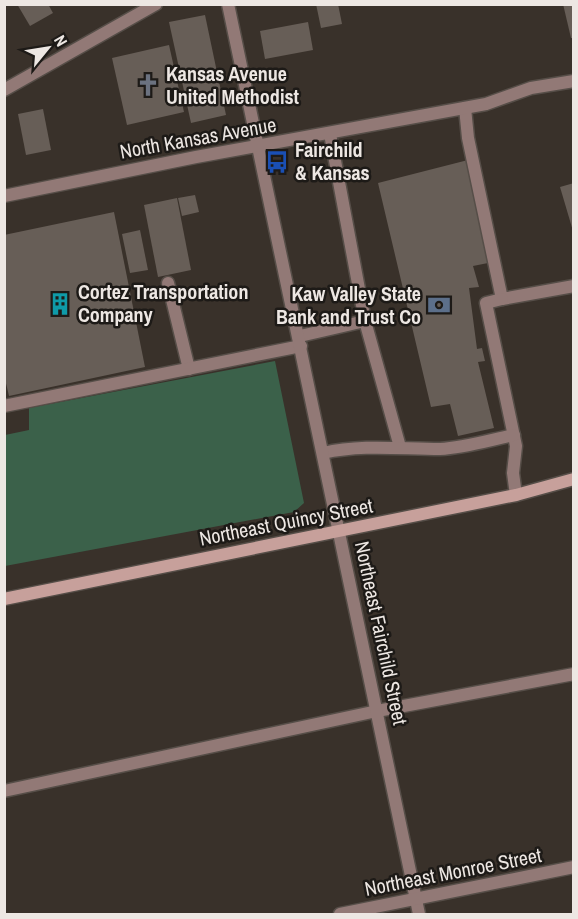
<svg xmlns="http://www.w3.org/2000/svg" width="578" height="919" font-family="'Archivo Narrow',sans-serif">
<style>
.green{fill:#3b614a}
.building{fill:#675e57}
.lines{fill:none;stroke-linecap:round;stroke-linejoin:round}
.lane-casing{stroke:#564e48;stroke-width:15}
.street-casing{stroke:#564e48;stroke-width:15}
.secondary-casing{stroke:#564e48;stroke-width:15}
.lane{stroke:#927976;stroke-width:12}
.street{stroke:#927976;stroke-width:12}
.secondary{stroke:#c7a09b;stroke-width:12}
.labels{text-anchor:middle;stroke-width:5;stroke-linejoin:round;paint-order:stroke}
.poi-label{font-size:20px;font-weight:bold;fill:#ede7e3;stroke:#1d1a17;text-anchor:start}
.street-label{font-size:20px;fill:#ede7e3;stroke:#1d1a17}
</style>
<rect width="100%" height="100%" fill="#39312a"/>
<path class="green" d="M275 361 304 503 294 512 5 566V435L29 430V408Z"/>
<g class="building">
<path d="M17 4H48L53 13 30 26Z"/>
<path d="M316 4H338L342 24 321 28Z"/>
<path d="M563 4H574V38H571Z"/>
<path d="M205 15 226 115 191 123 169 22Z"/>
<path d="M308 22 313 50 265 59 260 31Z"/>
<path d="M169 45 184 112 127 125 112 58Z"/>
<path d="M43 109 51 150 26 155 18 114Z"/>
<path d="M468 160 488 263 473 266 479 287 469 288 477 349 482 348 485 361 478 362 494 428 458 436 450 404 431 407 378 183Z"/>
<path d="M574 183V231H573L560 187Z"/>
<path d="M195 195 199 212 182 216 178 198Z"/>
<path d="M177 198 191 270 158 277 144 205Z"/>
<path d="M114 212 145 367 9 396 4 375V235Z"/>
<path d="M140 230 148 270 130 273 122 234Z"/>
</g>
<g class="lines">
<g class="lane-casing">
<g id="lane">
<path d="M465 108 468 138 502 299 574 286"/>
<path d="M330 134 365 321 400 447"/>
<path d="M168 283 189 369"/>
<path d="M502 299 486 303 516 446 513 473 516 495"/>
<path d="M300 336 365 321"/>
<path d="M4 406 301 346"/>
<path d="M323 453C363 444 400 449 440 449 464 448 490 440 514 435"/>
<path d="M4 791 377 711 574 674"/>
</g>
</g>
<g class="street-casing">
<g id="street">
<path d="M228 4 419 914"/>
<path d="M4 90 156 4"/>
<path d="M4 196 196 157 486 104 531 88 574 81"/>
<path d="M340 914 574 867"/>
</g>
</g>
<g class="secondary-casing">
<path id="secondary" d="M4 599 516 495 574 479"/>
</g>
<use href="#lane" class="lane"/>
<use href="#street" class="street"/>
<use href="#secondary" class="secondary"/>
</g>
<defs>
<g id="church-bare" transform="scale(1.8)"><path d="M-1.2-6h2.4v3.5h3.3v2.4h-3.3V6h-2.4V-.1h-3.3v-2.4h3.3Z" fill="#6b7280" stroke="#1d1a17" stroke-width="2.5" paint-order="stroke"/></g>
<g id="bus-bare" transform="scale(1.8)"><path d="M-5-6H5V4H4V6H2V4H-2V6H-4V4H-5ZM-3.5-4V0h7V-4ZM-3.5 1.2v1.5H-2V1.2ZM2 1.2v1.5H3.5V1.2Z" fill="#1a4fb4" stroke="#1d1a17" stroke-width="2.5" paint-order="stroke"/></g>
<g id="building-bare" transform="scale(1.8)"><path d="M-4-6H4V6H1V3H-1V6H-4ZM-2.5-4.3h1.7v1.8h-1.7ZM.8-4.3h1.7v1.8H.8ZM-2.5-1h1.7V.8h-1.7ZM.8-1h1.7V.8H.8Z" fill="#0f9aa8" stroke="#1d1a17" stroke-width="2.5" paint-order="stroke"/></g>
<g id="bank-bare" transform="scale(1.8)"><path d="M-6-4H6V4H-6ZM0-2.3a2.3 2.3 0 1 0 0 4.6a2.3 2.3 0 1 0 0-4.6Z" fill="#5c6f8a" stroke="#1d1a17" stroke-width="2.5" paint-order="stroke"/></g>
</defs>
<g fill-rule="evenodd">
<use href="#church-bare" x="148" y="85"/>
<use href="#bus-bare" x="277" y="162"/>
<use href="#building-bare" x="60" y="304"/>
<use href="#bank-bare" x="439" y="305"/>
</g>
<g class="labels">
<g class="poi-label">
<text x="166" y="81">Kansas Avenue<tspan x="166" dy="23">United Methodist</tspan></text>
<text x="295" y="157">Fairchild<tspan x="295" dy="23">&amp; Kansas</tspan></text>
<text x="78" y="299">Cortez Transportation<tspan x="78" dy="23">Company</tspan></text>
<text x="421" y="301" text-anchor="end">Kaw Valley State<tspan x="421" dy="23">Bank and Trust Co</tspan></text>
</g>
<g class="street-label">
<text transform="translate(198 138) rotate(-10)" y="7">North Kansas Avenue</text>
<text transform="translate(286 522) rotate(-11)" y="7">Northeast Quincy Street</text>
<text transform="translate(381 633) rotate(78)" y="7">Northeast Fairchild Street</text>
<text transform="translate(453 872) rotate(-11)" y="7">Northeast Monroe Street</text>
</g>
</g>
<rect width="578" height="919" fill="none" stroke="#ede7e3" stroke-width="12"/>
<g transform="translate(48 48) rotate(60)" stroke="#1d1a17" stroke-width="4.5" paint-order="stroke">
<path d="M0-4.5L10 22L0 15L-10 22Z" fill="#ede7e3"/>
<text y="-9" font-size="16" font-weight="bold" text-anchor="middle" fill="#ede7e3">N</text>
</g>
</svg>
